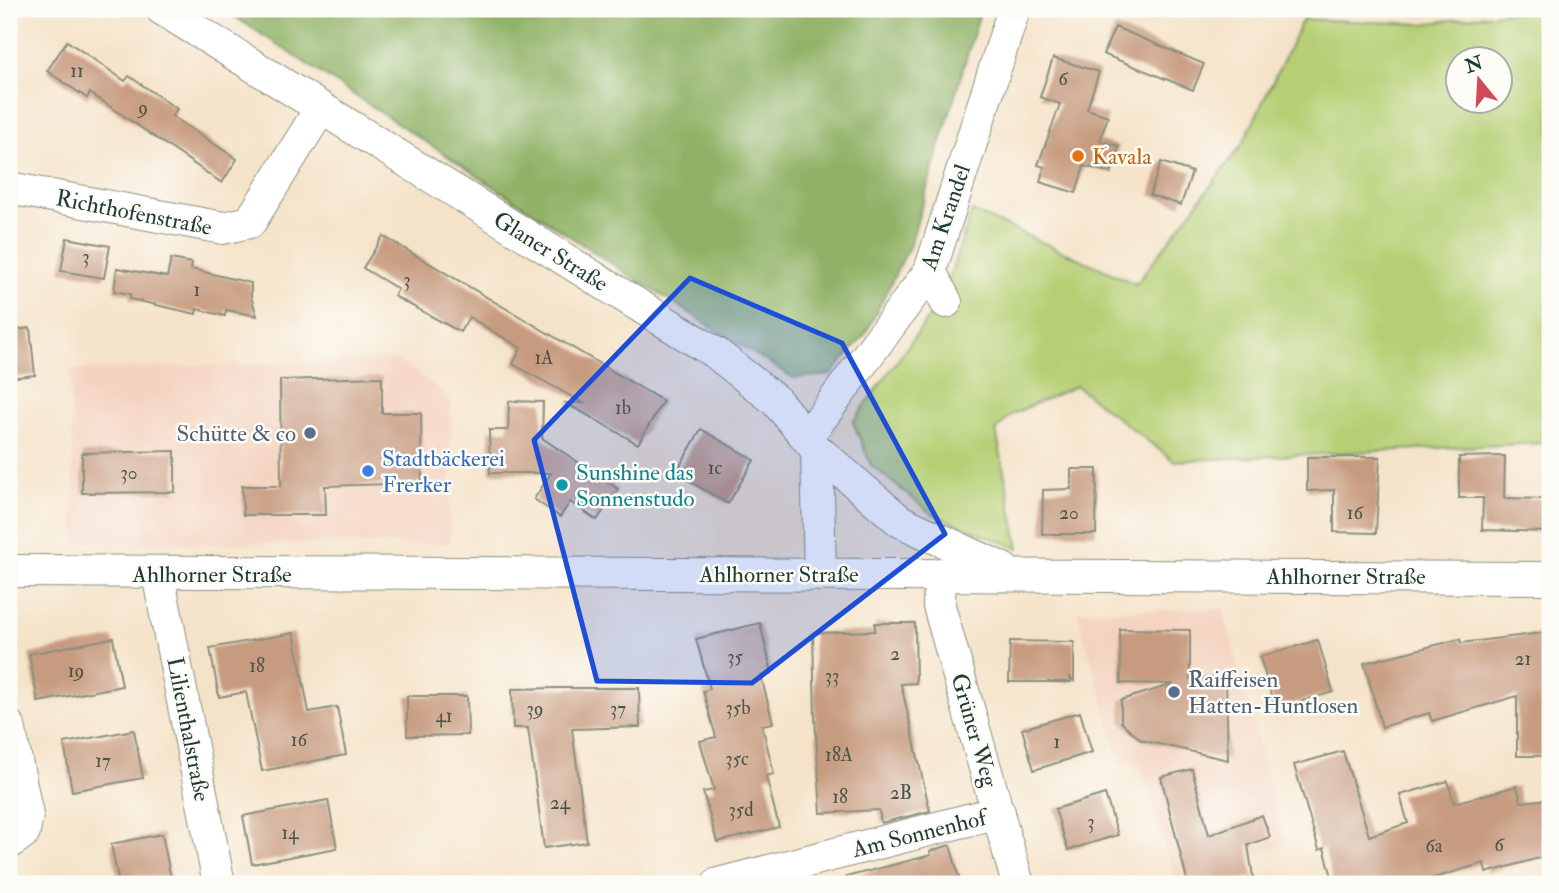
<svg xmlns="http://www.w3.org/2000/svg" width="1559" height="893" font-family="'IM FELL Double Pica',serif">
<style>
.built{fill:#f4d3c0}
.green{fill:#b6cf74;stroke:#6a8654;stroke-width:2;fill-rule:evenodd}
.forest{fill:#90b266;stroke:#58784d;stroke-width:2}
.building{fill:#c79b80}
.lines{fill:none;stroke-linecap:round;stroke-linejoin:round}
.minor-casing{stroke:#8a907e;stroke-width:34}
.minor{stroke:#fff;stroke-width:32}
.marked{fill:#1d4ed8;fill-opacity:0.2;stroke:#1d4ed8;stroke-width:5;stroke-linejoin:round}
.food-dot{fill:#e8710a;stroke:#fdfcf7;stroke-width:2.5}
.service-dot{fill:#5c6f8a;stroke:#fdfcf7;stroke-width:2.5}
.shop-dot{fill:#3f7fe0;stroke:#fdfcf7;stroke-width:2.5}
.culture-dot{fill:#0f9aa8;stroke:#fdfcf7;stroke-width:2.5}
.labels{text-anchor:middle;stroke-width:5;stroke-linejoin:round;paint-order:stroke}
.number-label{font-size:19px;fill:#495447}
.food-label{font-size:23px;fill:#c56008;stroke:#fdfcf7;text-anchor:start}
.street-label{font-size:23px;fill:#1f3d34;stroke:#fdfcf7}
.service-label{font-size:23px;fill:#4e5e75;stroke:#fdfcf7;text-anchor:end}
.shop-label{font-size:23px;fill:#366cbe;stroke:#fdfcf7;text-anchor:start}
.culture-label{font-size:23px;fill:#0d838f;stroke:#fdfcf7;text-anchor:start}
</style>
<rect width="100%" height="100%" fill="#fdfcf7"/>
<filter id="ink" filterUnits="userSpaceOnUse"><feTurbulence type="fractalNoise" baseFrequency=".0143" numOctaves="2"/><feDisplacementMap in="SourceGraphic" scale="14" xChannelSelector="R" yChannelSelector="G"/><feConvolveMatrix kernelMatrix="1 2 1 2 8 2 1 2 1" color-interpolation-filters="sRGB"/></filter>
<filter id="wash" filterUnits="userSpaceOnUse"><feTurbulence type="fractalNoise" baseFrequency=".00686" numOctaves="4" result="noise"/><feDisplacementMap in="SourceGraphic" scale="28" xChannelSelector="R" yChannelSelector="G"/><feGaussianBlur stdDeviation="1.57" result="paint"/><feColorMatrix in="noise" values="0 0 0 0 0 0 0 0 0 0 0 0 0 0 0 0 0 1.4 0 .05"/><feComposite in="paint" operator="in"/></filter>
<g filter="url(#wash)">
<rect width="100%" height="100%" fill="#f5e3c9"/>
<g class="built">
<path d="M396 359 451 398 450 544 75 543 70 370Z"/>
<path d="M1223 609 1285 844 1176 884 1141 765 1121 763 1077 611Z"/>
</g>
<path class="green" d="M1528 9H1550V402L1543 403 1542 443 1174 461 1076 386 1012 414 996 430 1019 549 932 514 871 465 853 422 942 299 972 211 1136 284 1243 143 1303 19 1423 24ZM1458 60H1500V102H1458Z"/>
<path class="forest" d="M223 9H981L910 245 866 333 831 375 793 378 626 273Z"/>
<g id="blocks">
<g class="building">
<path d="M1115 27 1204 64 1193 90 1103 54Z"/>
<path d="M67 41 125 81 129 76 177 109 172 116 237 159 222 183 90 93 87 98 47 71Z"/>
<path d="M1053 58 1099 72 1087 109 1108 116 1100 141 1119 146 1111 173 1084 166 1076 193 1040 182 1044 167 1038 165 1060 104 1040 97Z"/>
<path d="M1161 162 1192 172 1181 205 1150 195Z"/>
<path d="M383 236 663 401 638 444 566 403H583L513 364 521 348 469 317 460 332 394 296 398 289 363 268Z"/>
<path d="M67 238 110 246 104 278 61 271Z"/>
<path d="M171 259 192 263 191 269 251 283V297L257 316 226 310 225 316 197 309 196 314 130 299V294L114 291 117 268 167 277Z"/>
<path d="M30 328 35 375 9 378V331Z"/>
<path d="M382 377V413H421L422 483 325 486 326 515H243L242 486H281L280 380Z"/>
<path d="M509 401 543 402 542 438 618 489 597 520 570 502 560 517 534 499 551 473H490L489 430H508Z"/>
<path d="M701 429 754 460 728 504 676 473Z"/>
<path d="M175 451V492L82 493V453Z"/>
<path d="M1505 456 1504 498 1550 499V532L1482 530 1483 498H1459V457Z"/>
<path d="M1307 457H1380L1376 533 1334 532V490L1307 491Z"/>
<path d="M1071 469H1097L1096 534H1042L1043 490 1071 489Z"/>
<path d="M760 623 772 673 761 676 773 723 762 725 774 774 766 776 779 827 717 842 703 792 714 790 700 741 716 737 703 691 710 689 696 639Z"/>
<path d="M875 623H915L916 683 901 684 930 811 881 823 879 810 821 813 815 718 813 633 875 631Z"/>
<path d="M1120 629 1190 630V679L1226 678 1228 760 1141 740 1121 722V700L1174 684 1121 683Z"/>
<path d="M1550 632V756H1517V696L1432 721 1429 713 1382 727 1364 663 1460 639 1461 643Z"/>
<path d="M294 633 309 712 337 707 346 755 262 771 246 692 219 697 210 648Z"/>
<path d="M113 638 122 686 38 702 29 654Z"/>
<path d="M1318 640 1333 692 1275 709 1260 657Z"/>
<path d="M1010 641 1074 642V681L1070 677 1071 682H1009Z"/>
<path d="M557 688H639L640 727 572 729 587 842 544 848 528 728H513L512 689Z"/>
<path d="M407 696H467L468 735 407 736Z"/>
<path d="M1080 712 1092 752 1034 770 1022 729Z"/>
<path d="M134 730 143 778 72 791 64 743Z"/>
<path d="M1343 751 1369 836 1408 823 1400 795 1448 781 1454 803 1517 786 1521 802 1550 799V855L1486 873 1484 863 1414 884H1334L1324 848 1319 850 1294 765Z"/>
<path d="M1192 769 1209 835 1262 815 1270 837 1248 845 1253 877 1230 884H1188L1161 777Z"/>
<path d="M1105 794 1118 835 1068 850 1055 809Z"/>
<path d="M328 800 337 848 252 864 243 816Z"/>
<path d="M162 834 172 884H119L111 844Z"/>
<path d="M950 845 961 884H847L846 877 931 855 930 851Z"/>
</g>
</g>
</g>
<g filter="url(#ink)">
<use href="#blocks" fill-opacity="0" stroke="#8a907e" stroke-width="2"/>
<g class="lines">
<g class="minor-casing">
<g id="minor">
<path d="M162 9 717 354 776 401 817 450 900 521 1003 569"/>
<path d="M9 188 223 228 250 222 321 108"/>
<path d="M930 271 946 302"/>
<path d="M807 437 930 271 1014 9"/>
<path d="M817 450 820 574"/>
<path d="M9 571 1550 578"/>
<path d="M158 574 219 884"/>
<path d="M940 574 939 606 1018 884"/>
<path d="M9 726 27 815 24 832 9 843"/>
<path d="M718 884 999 812"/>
</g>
</g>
<use href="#minor" class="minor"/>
</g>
</g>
<path class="marked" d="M690 278 842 343 945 534 752 683 597 681 534 440Z"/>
<circle class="food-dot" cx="1078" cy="156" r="7"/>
<g class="service-dot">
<circle cx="310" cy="433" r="7"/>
<circle cx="1174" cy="692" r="7"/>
</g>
<circle class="shop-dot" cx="368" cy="471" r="7"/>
<circle class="culture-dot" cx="562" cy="485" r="7"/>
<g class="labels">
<g class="number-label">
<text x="77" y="77">11</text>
<text x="1063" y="85">6</text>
<text x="143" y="114">9</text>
<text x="86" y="263">3</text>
<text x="407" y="286">3</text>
<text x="197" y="296">1</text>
<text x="544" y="364">1A</text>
<text x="623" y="414">1b</text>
<text x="715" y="474">1c</text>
<text x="129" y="479">30</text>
<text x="1069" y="519">20</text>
<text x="1355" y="519">16</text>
<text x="895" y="660">2</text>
<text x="735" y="663">35</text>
<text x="1523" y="665">21</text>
<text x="257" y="672">18</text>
<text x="76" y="677">19</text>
<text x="832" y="682">33</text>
<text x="738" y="714">35b</text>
<text x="535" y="715">39</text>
<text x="618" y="715">37</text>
<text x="444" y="722">41</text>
<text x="299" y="746">16</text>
<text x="1057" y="748">1</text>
<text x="839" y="761">18A</text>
<text x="737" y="765">35c</text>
<text x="103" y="767">17</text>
<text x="901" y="799">2B</text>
<text x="840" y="803">18</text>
<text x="560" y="809">24</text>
<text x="741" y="816">35d</text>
<text x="1091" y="828">3</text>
<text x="290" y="839">14</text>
<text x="1499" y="851">6</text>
<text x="1434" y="852">6a</text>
</g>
<g class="food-label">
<text x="1092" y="164">Kavala</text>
</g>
<g class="street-label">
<text transform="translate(134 212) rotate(11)" y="8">Richthofenstraße</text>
<text transform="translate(945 217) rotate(-71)" y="8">Am Krandel</text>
<text transform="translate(551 251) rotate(32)" y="8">Glaner Straße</text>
<text x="212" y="582">Ahlhorner Straße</text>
<text x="779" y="582">Ahlhorner Straße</text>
<text x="1346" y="584">Ahlhorner Straße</text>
<text transform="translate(189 729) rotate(79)" y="8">Lilienthalstraße</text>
<text transform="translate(975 730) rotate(74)" y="8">Grüner Weg</text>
<text transform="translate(919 833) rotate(-14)" y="8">Am Sonnenhof</text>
</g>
<g class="service-label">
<text x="296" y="441">Schütte &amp; co</text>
<text x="1188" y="687" text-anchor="start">Raiffeisen<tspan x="1188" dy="26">Hatten-Huntlosen</tspan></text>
</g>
<g class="shop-label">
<text x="382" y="466">Stadtbäckerei<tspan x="382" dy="26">Frerker</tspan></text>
</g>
<g class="culture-label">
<text x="576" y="480">Sunshine das<tspan x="576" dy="26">Sonnenstudo</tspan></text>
</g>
</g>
<rect width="1559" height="893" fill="none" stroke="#fdfcf7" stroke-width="35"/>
<g transform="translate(1479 80) rotate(342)"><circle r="33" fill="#fdfcf7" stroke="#a4b0a9" stroke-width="2"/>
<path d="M0-5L12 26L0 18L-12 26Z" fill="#d1495b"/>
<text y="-10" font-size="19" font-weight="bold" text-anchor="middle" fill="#1f3d34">N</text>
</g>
</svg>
